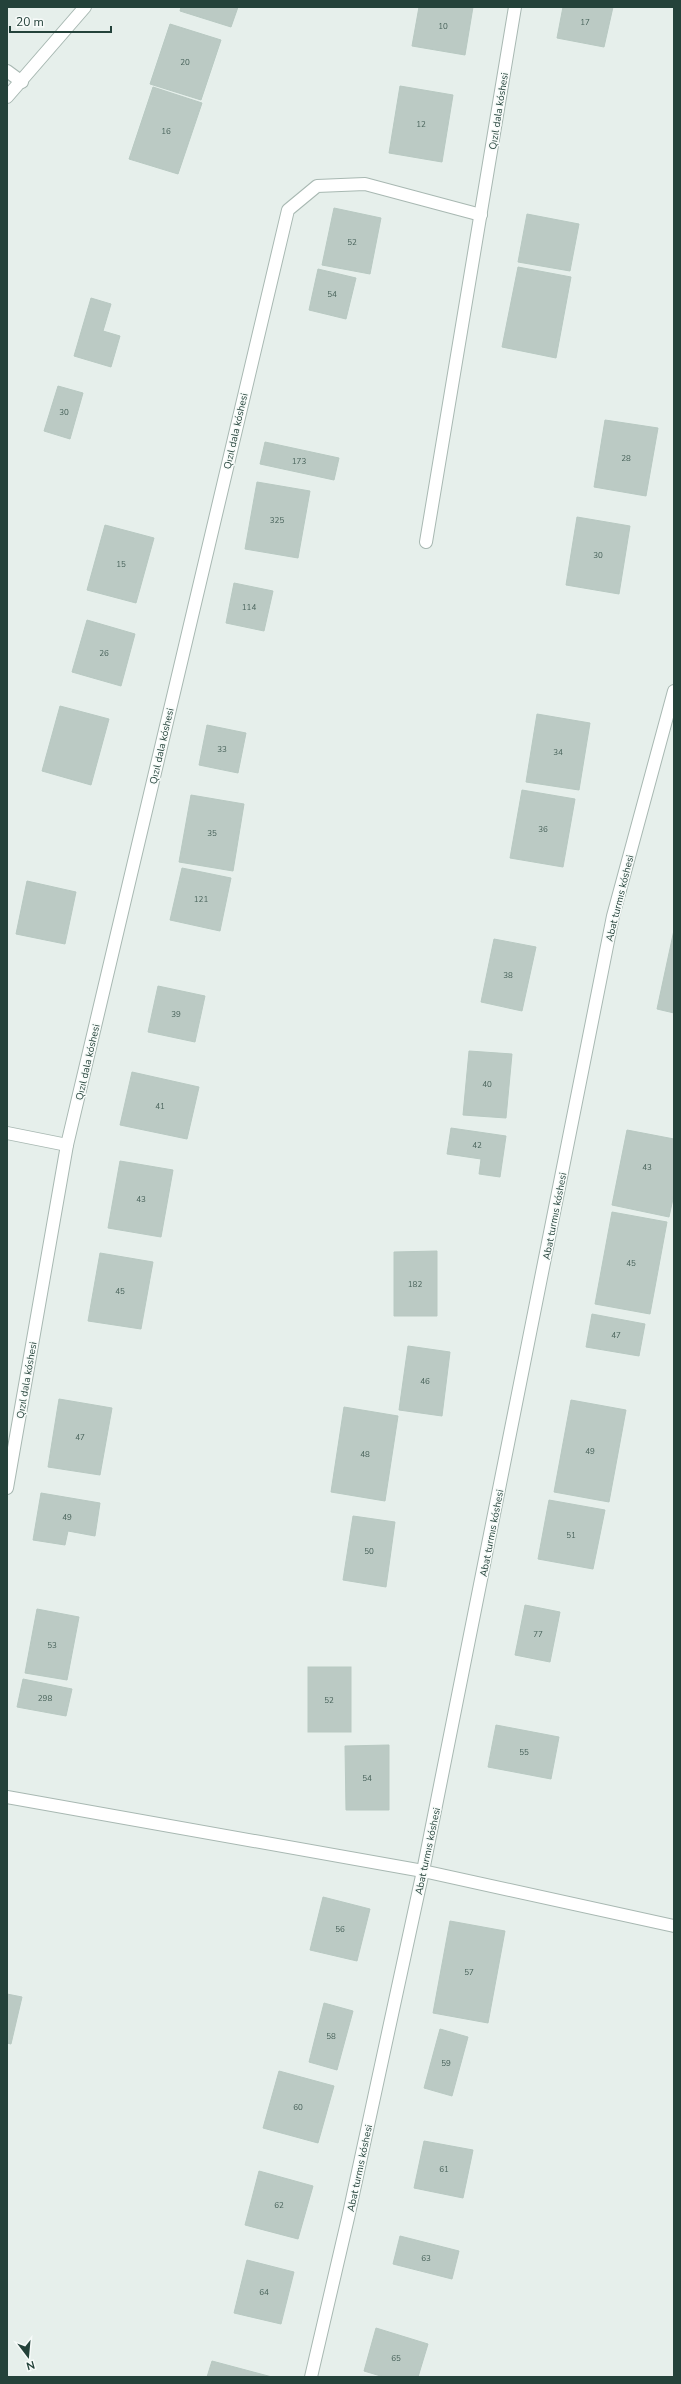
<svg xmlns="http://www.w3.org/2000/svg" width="681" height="2384" font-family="'Nunito Sans',sans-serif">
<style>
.building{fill:#bbcac4;stroke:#b8c9c2}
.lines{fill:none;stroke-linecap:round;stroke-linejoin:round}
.service-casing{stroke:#a8b8b2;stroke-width:14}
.minor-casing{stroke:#a8b8b2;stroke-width:14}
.service{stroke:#fff;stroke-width:12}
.minor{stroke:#fff;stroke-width:12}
.labels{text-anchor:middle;stroke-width:3;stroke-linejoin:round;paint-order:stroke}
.number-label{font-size:8px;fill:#4a645c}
.street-label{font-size:10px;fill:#24423a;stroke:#f7fbf9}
</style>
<rect width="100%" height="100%" fill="#e6efeb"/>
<g class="building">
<path d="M181 7H238L231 27 180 11Z"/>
<path d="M419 7H473L465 55 412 46Z"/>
<path d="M563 7H613L604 47 557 38Z"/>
<path d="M170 24 221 40 201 100 150 84Z"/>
<path d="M400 86 453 95 442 162 389 153Z"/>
<path d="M153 87 202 103 178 174 129 159Z"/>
<path d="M334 208 381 218 370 274 322 265Z"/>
<path d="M527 214 579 224 570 271 518 262Z"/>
<path d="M518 267 571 277 556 358 502 347Z"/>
<path d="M318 269 356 278 346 319 309 310Z"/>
<path d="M91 298 111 304 103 331 120 336 111 367 74 356Z"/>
<path d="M58 386 83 393 70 439 44 431Z"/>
<path d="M605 420 658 428 646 496 594 487Z"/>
<path d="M265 442 339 458 334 480 260 464Z"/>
<path d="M257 482 310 491 298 558 245 549Z"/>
<path d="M577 517 630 526 619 594 566 585Z"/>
<path d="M105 525 154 538 136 603 87 590Z"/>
<path d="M234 583 273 591 264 631 226 623Z"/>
<path d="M87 620 135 634 121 686 72 672Z"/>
<path d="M60 706 109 719 91 785 42 771Z"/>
<path d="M537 714 590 723 579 790 526 782Z"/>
<path d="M207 725 246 733 238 773 199 765Z"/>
<path d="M522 790 575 799 563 867 510 858Z"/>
<path d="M191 795 244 804 233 871 179 862Z"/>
<path d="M182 868 231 878 220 931 170 920Z"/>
<path d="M27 881 76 892 65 944 16 934Z"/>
<path d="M674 930V1013L657 1009Z"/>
<path d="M494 939 536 947 522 1011 481 1002Z"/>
<path d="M158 986 205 996 195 1042 148 1032Z"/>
<path d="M469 1051 512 1054 506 1118 463 1115Z"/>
<path d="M132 1072 199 1087 187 1139 120 1125Z"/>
<path d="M451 1128 506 1136 500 1177 479 1174 481 1159 447 1154Z"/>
<path d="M627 1130 674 1139V1194L669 1217 612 1205Z"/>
<path d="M120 1161 173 1170 161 1237 108 1228Z"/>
<path d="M612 1212 667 1222 650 1314 595 1304Z"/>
<path d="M437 1251V1316H394V1252Z"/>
<path d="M100 1253 153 1262 141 1329 88 1321Z"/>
<path d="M592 1314 645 1324 639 1356 586 1347Z"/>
<path d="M408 1346 450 1352 442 1416 399 1410Z"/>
<path d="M59 1399 112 1408 100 1475 48 1467Z"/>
<path d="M571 1400 626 1410 609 1502 554 1492Z"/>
<path d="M344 1407 398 1416 385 1501 331 1492Z"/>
<path d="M41 1493 100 1503 95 1536 68 1531 65 1545 33 1540Z"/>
<path d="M549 1500 605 1510 593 1569 538 1559Z"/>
<path d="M353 1516 395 1522 386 1587 343 1580Z"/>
<path d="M525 1605 560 1612 550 1662 515 1655Z"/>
<path d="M37 1609 79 1617 67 1680 25 1673Z"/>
<rect x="308" y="1667" width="43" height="65"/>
<path d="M23 1679 72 1689 66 1716 17 1707Z"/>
<path d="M496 1725 559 1737 551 1779 488 1767Z"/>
<path d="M389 1745V1810H346L345 1746Z"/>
<path d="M323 1897 370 1909 357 1961 310 1950Z"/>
<path d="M450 1921 505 1931 488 2023 433 2013Z"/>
<path d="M7 1994 22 1997 11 2044 7 2043Z"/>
<path d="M324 2003 353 2011 337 2070 309 2062Z"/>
<path d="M440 2029 468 2037 452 2096 424 2088Z"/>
<path d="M279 2071 334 2086 318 2143 263 2128Z"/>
<path d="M424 2141 473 2150 463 2198 414 2188Z"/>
<path d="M259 2171 313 2186 298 2239 245 2225Z"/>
<path d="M400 2236 459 2251 452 2279 393 2264Z"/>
<path d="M247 2260 294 2272 281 2324 234 2313Z"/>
<path d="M376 2328 428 2344 418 2377H384L364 2371Z"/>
<path d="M212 2361 272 2377H207Z"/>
</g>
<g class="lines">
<g class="service-casing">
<path id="service" d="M7 1133 67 1145"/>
</g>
<g class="minor-casing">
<g id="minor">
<path d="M7 71 22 82"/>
<path d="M7 97 85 7"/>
<path d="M426 542 515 7"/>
<path d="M7 1488 67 1145 288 210 317 186 365 184 481 215"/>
<path d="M7 1797 423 1871 674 1926"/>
<path d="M311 2377 348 2218 423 1871 613 916 674 691"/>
</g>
</g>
<use href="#service" class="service"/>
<use href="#minor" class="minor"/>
</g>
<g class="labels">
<g class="number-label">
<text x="585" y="25">17</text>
<text x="443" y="29">10</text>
<text x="185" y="65">20</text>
<text x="421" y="127">12</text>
<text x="166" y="134">16</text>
<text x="352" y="245">52</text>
<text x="332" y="297">54</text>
<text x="64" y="415">30</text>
<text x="626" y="461">28</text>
<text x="299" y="464">173</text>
<text x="277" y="523">325</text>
<text x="598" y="558">30</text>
<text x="121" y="567">15</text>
<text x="249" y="610">114</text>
<text x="104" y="656">26</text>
<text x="222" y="752">33</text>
<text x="558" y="755">34</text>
<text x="543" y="832">36</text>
<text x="212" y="836">35</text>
<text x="201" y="902">121</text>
<text x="508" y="978">38</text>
<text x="176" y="1017">39</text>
<text x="487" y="1087">40</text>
<text x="160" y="1109">41</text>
<text x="477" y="1148">42</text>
<text x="647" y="1170">43</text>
<text x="141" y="1202">43</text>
<text x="631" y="1266">45</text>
<text x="415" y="1287">182</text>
<text x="120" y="1294">45</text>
<text x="616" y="1338">47</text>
<text x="425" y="1384">46</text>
<text x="80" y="1440">47</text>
<text x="590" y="1454">49</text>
<text x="365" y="1457">48</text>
<text x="67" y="1520">49</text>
<text x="571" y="1538">51</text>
<text x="369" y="1554">50</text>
<text x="538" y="1637">77</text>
<text x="52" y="1648">53</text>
<text x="45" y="1701">298</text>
<text x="329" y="1703">52</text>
<text x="524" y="1755">55</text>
<text x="367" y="1781">54</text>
<text x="340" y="1932">56</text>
<text x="469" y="1975">57</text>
<text x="331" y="2039">58</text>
<text x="446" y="2066">59</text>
<text x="298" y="2110">60</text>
<text x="444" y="2172">61</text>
<text x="279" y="2208">62</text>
<text x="426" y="2261">63</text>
<text x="264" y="2295">64</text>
<text x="396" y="2361">65</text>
</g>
<g class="street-label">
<text transform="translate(498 111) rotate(-81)" y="4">Qızıl dala kóshesi</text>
<text transform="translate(235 431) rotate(-77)" y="4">Qızıl dala kóshesi</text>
<text transform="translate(161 746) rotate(-77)" y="4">Qızıl dala kóshesi</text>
<text transform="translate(619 898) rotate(-76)" y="4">Abat turmıs kóshesi</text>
<text transform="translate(87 1062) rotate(-77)" y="4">Qızıl dala kóshesi</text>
<text transform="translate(554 1216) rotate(-79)" y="4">Abat turmıs kóshesi</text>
<text transform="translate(26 1380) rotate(-80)" y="4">Qızıl dala kóshesi</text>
<text transform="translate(491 1533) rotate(-79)" y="4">Abat turmıs kóshesi</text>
<text transform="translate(427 1851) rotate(-78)" y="4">Abat turmıs kóshesi</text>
<text transform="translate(359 2168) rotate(-78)" y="4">Abat turmıs kóshesi</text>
</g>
</g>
<rect width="681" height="2384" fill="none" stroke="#24423a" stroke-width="16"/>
<g transform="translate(28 2356) rotate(164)" stroke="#f7fbf9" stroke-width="3" paint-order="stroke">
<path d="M0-3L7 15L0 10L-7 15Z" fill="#24423a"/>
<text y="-6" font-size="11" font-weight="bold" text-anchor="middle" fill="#24423a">N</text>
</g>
<path d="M10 26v6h101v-6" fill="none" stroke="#24423a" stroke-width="2"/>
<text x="16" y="26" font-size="12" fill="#24423a" stroke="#f7fbf9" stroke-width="3" paint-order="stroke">20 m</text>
</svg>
